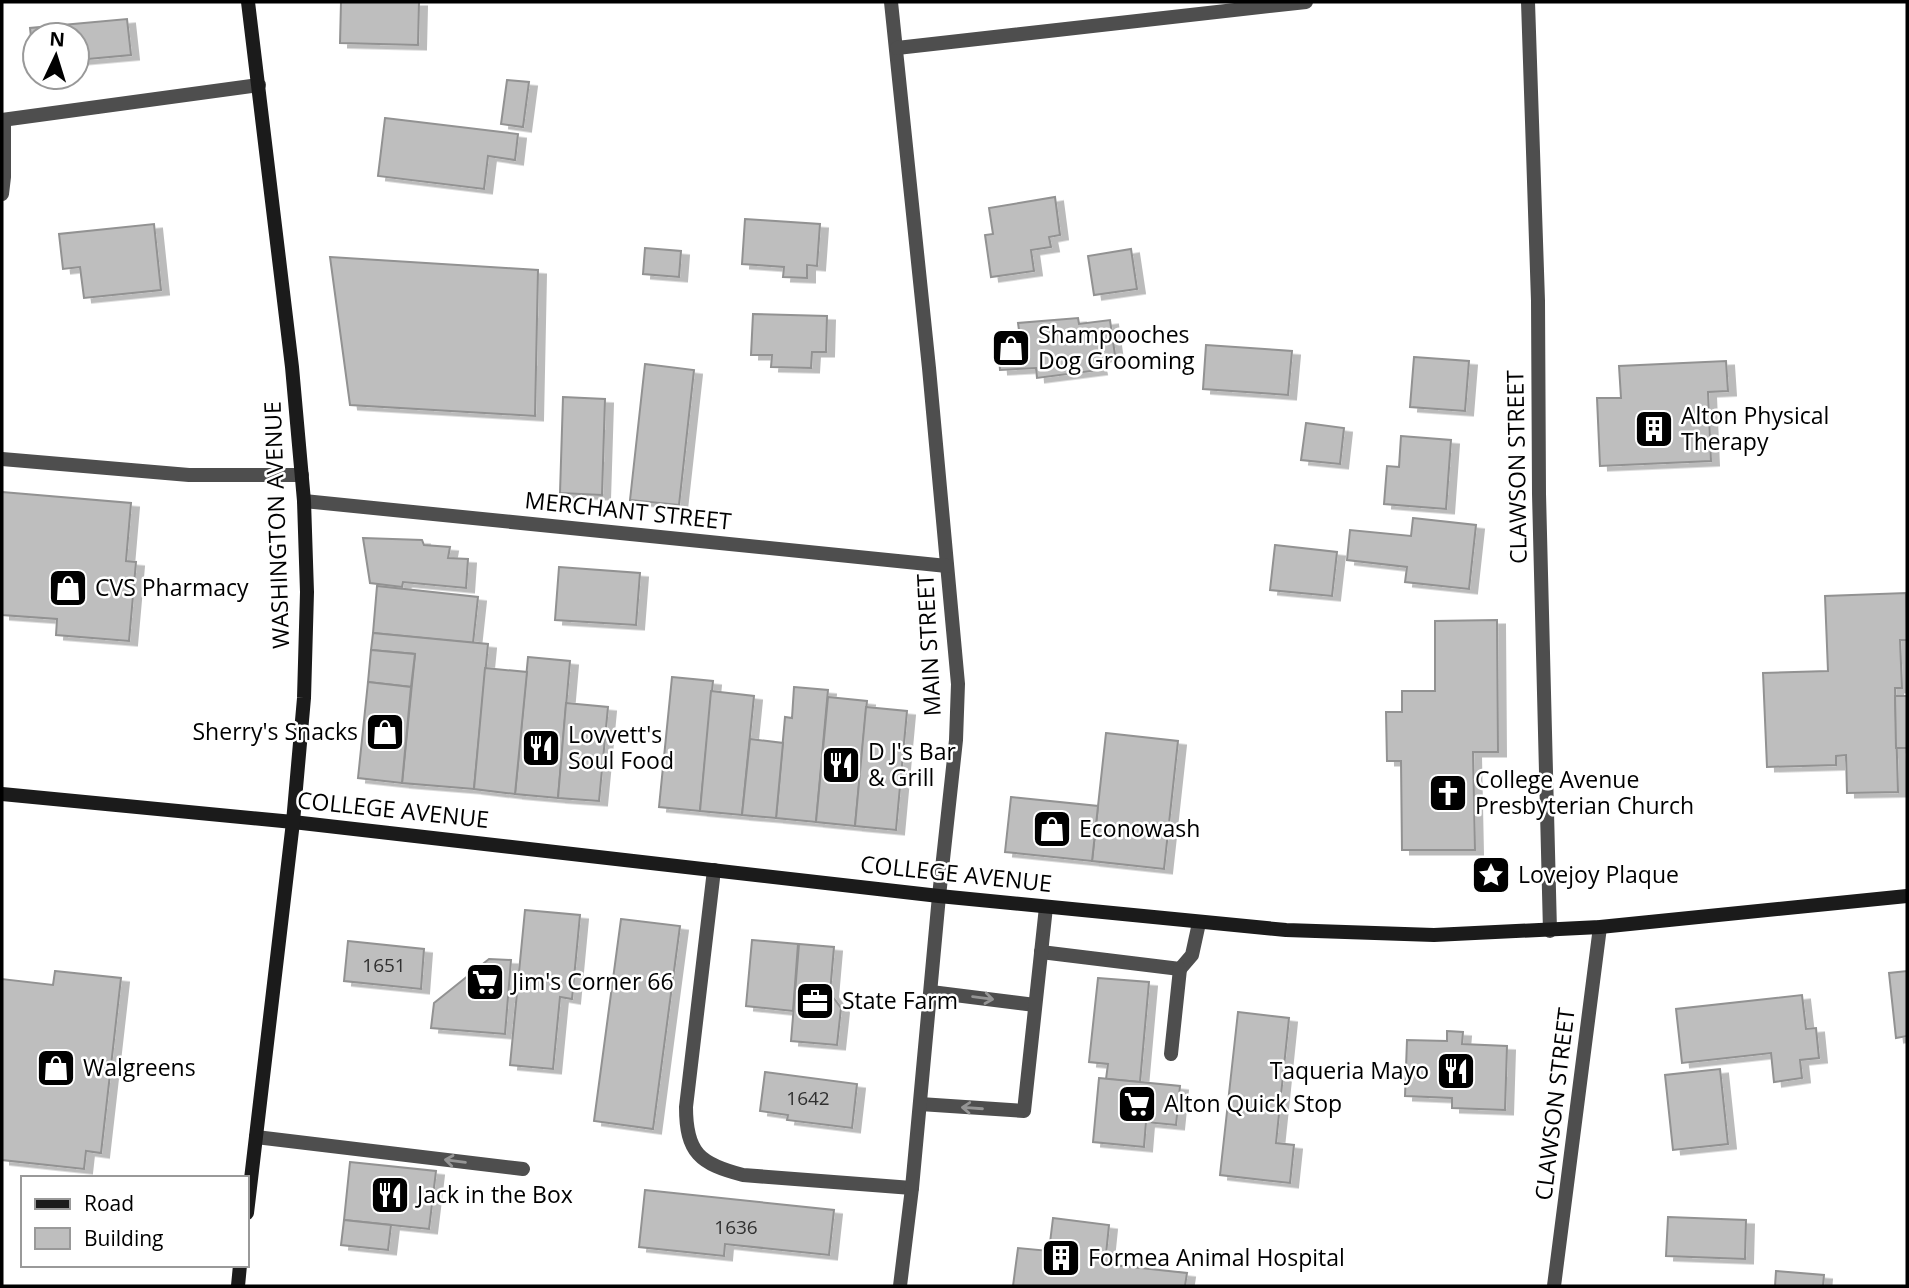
<svg xmlns="http://www.w3.org/2000/svg" width="1909" height="1288" font-family="'Open Sans',sans-serif">
<style>
.building{fill:#bebebe;stroke:#929292;stroke-width:2;filter:url(#shadow)}
.lines{fill:none;stroke-linecap:round;stroke-linejoin:round}
.lane{stroke:#4e4e4e;stroke-width:14}
.street{stroke:#4e4e4e;stroke-width:14}
.secondary{stroke:#1b1b1b;stroke-width:14}
.oneway{stroke:#959595}
.labels{text-anchor:middle;stroke-width:5;stroke-linejoin:round;paint-order:stroke}
.number-label{font-size:19px;fill:#303030}
.poi-label{font-size:23px;fill:#000;stroke:#fff;text-anchor:start}
.street-label{font-size:23px;fill:#000;stroke:#fff}
</style>
<defs>
<filter id="shadow"><feDropShadow dx="8" dy="4.5" stdDeviation="0" flood-color="#0004"/></filter>
</defs>
<rect width="100%" height="100%" fill="#fff"/>
<g class="building">
<path d="M341 2H419L418 45 340 43Z"/>
<path d="M127 19 131 55 77 60V35H35L34 64 30 28Z"/>
<path d="M507 80 529 82 523 127 501 124Z"/>
<path d="M385 118 518 134 515 160 488 156 484 189 378 176Z"/>
<path d="M1055 197 1060 235 1049 237 1051 247 1031 250 1034 271 991 277 985 235 993 234 989 208Z"/>
<path d="M745 219 820 224 817 266 807 265V278L783 277 784 267 742 264Z"/>
<path d="M154 224 161 290 84 298 80 267 63 269 59 234Z"/>
<path d="M645 248 681 251 679 277 643 274Z"/>
<path d="M1131 249 1137 289 1094 295 1088 256Z"/>
<path d="M330 257 538 270 535 416 350 405Z"/>
<path d="M753 314 827 316 826 352H812L811 368 771 367 772 355H751Z"/>
<path d="M1078 318 1079 324 1110 320 1115 355 1096 358 1099 370 1037 378 1036 368 1000 370 997 332 1019 330 1018 323Z"/>
<path d="M1206 345 1292 351 1288 395 1203 389Z"/>
<path d="M1414 357 1469 361 1465 411 1410 407Z"/>
<path d="M1726 361 1728 391 1708 392 1711 461 1600 466 1597 398H1621L1619 366Z"/>
<path d="M645 364 694 370 679 505 630 500Z"/>
<path d="M563 397 605 399 602 495 560 493Z"/>
<path d="M1306 423 1344 428 1340 464 1301 460Z"/>
<path d="M1401 436 1451 440 1446 509 1384 504 1387 466 1399 467Z"/>
<path d="M2 492 131 503 126 561 136 562 129 641 56 635 57 619 2 615Z"/>
<path d="M1413 518 1476 525 1469 589 1405 582 1407 567 1347 560 1350 530 1411 536Z"/>
<path d="M363 538 422 540 424 545 450 547 448 558 468 559 466 588 403 582 402 587 370 583Z"/>
<path d="M1275 545 1337 552 1332 596 1270 590Z"/>
<path d="M559 567 640 573 636 625 555 620Z"/>
<path d="M377 586 478 597 473 643 373 633Z"/>
<path d="M1906 593 1907 640H1900L1902 688H1895L1898 792 1847 793 1846 755 1836 756V765L1767 767 1763 673 1828 671 1825 596Z"/>
<path d="M1497 620 1498 752H1473L1475 850H1402L1401 761H1387L1386 712H1402V691H1435V621Z"/>
<path d="M373 633 488 644 474 789 402 783 415 654 371 650Z"/>
<path d="M371 650 415 654 411 687 368 682Z"/>
<path d="M528 657 570 661 558 798 515 794Z"/>
<path d="M485 668 527 672 515 794 474 789Z"/>
<path d="M672 677 713 681 700 811 659 807Z"/>
<path d="M368 682 411 687 402 783 358 778Z"/>
<path d="M794 687 828 690 816 822 776 818 785 717 792 718Z"/>
<path d="M711 691 754 696 742 815 700 811Z"/>
<path d="M1895 696H1907V748H1896Z"/>
<path d="M828 697 867 701 855 826 816 822Z"/>
<path d="M566 703 608 707 599 801 558 798Z"/>
<path d="M866 707 907 711 896 830 855 826Z"/>
<path d="M1106 733 1178 741 1164 869 1092 861Z"/>
<path d="M750 739 783 743 776 818 742 815Z"/>
<path d="M1011 797 1098 806 1092 861 1005 852Z"/>
<path d="M525 910 580 915 572 999 560 997 553 1069 510 1065Z"/>
<path d="M621 919 680 926 653 1129 594 1121Z"/>
<path d="M752 940 798 944 793 1011 746 1006Z"/>
<path d="M348 941 424 949 421 989 344 981Z"/>
<path d="M799 944 834 947 830 993 841 1008 837 1045 791 1041Z"/>
<path d="M489 959 511 960 505 1034 431 1028 434 1003Z"/>
<path d="M55 971 121 978 101 1153 86 1151 84 1169 2 1160V979L53 985Z"/>
<path d="M1907 971V1036L1896 1038 1889 973Z"/>
<path d="M1098 978 1149 982 1140 1082 1106 1079 1108 1064 1089 1062Z"/>
<path d="M1802 995 1806 1029 1816 1028 1819 1058 1800 1060 1802 1078 1774 1082 1771 1053 1682 1063 1676 1009Z"/>
<path d="M1238 1012 1289 1018 1276 1143 1294 1145 1290 1183 1220 1175Z"/>
<path d="M1447 1031 1463 1032 1462 1044 1507 1046 1505 1110 1452 1108V1098L1405 1096 1407 1040 1447 1041Z"/>
<path d="M1720 1069 1728 1144 1673 1150 1665 1075Z"/>
<path d="M765 1072 857 1084 852 1128 787 1120 788 1115 760 1111Z"/>
<path d="M1099 1078 1180 1086 1176 1125 1146 1122 1144 1147 1093 1142Z"/>
<path d="M350 1162 436 1171 429 1229 344 1220Z"/>
<path d="M645 1190 834 1210 829 1255 725 1244 724 1256 639 1247Z"/>
<path d="M1668 1217 1746 1220 1745 1259 1666 1256Z"/>
<path d="M1053 1218 1109 1225 1105 1264 1187 1273 1185 1286H1013L1018 1248 1049 1251Z"/>
<path d="M344 1220 391 1225 388 1250 341 1245Z"/>
<path d="M1776 1271 1824 1275 1823 1286H1775Z"/>
</g>
<g class="lines">
<g class="lane">
<path d="M2 459 189 475H302"/>
<path d="M714 870 686 1107C686 1153 700 1164 743 1175L912 1188"/>
<path d="M1041 952 1180 969 1192 955 1199 923"/>
<path d="M931 992 1035 1005"/>
<path d="M1171 1054 1180 969"/>
<path d="M920 1104 1024 1111 1046 907"/>
<path d="M256 1137 523 1169"/>
</g>
<g class="street">
<path d="M891 2 929 368 958 684 956 740 939 896 912 1188 900 1286"/>
<path d="M1528 2 1538 301 1539 494 1550 931"/>
<path d="M897 48 1306 2"/>
<path d="M2 120 259 85"/>
<path d="M2 194 4 177V120"/>
<path d="M304 501 947 566"/>
<path d="M1554 1286 1600 927"/>
</g>
<g class="secondary">
<path d="M2 794 293 822 939 896 1286 930 1434 935 1600 927 1907 896"/>
<path d="M247 1213 293 822 304 698 307 592 304 501 292 367 248 2"/>
<path d="M238 1286 240 1265"/>
</g>
</g>
<defs><path id="oneway-shaft" d="M-6 0H5M1.5-3L5.5 0L1.5 3" fill="none" stroke-width="1.6" stroke-linecap="round" stroke-linejoin="round" transform="scale(1.75)"/></defs>
<g class="oneway">
<use href="#oneway-shaft" transform="translate(983 998) rotate(7)"/>
<use href="#oneway-shaft" transform="translate(972 1108) rotate(-176)"/>
<use href="#oneway-shaft" transform="translate(455 1161) rotate(-173)"/>
</g>
<defs>
<g id="shop-square" transform="scale(2.0125)"><rect x="-9" y="-9" width="18" height="18" rx="4" fill="#000" stroke="#fff"/><path d="M-5-2.5h2.3a2.7 3.5 0 0 1 5.4 0H5L5.5 6h-11ZM-1.5-2.5h3a1.5 2.3 0 0 0-3 0Z" fill="#fff"/></g>
<g id="building-square" transform="scale(2.0125)"><rect x="-9" y="-9" width="18" height="18" rx="4" fill="#000" stroke="#fff"/><path d="M-4-6H4V6H1V3H-1V6H-4ZM-2.5-4.3h1.7v1.8h-1.7ZM.8-4.3h1.7v1.8H.8ZM-2.5-1h1.7V.8h-1.7ZM.8-1h1.7V.8H.8Z" fill="#fff"/></g>
<g id="restaurant-square" transform="scale(2.0125)"><rect x="-9" y="-9" width="18" height="18" rx="4" fill="#000" stroke="#fff"/><path d="M-5-6h1v4h1v-4h1v4h1v-4h1v5L-1.5 .5V6h-2V.5L-5-1ZM5-6V6H3V1.5H1.5Q1.5-4 5-6Z" fill="#fff"/></g>
<g id="church-square" transform="scale(2.0125)"><rect x="-9" y="-9" width="18" height="18" rx="4" fill="#000" stroke="#fff"/><path d="M-1.2-6h2.4v3.5h3.3v2.4h-3.3V6h-2.4V-.1h-3.3v-2.4h3.3Z" fill="#fff"/></g>
<g id="sight-square" transform="scale(2.0125)"><rect x="-9" y="-9" width="18" height="18" rx="4" fill="#000" stroke="#fff"/><path d="M0-6L1.8-2.2L6-1.7L2.9 1.2L3.7 5.4L0 3.3L-3.7 5.4L-2.9 1.2L-6-1.7L-1.8-2.2Z" fill="#fff"/></g>
<g id="supermarket-square" transform="scale(2.0125)"><rect x="-9" y="-9" width="18" height="18" rx="4" fill="#000" stroke="#fff"/><path d="M-6-5.5h2.5l.6 2H6L4.5 2H-2.5L-4.4-4H-6ZM-1.5 3.2a1.3 1.3 0 1 0 .1 0ZM3 3.2a1.3 1.3 0 1 0 .1 0Z" fill="#fff"/></g>
<g id="office-square" transform="scale(2.0125)"><rect x="-9" y="-9" width="18" height="18" rx="4" fill="#000" stroke="#fff"/><path d="M-6-3h4V-5.5h4V-3h4V5H-6ZM-1-4.5V-3h2v-1.5ZM-6 0V1H6V0Z" fill="#fff"/></g>
</defs>
<g fill-rule="evenodd">
<use href="#shop-square" x="1011" y="348"/>
<use href="#building-square" x="1654" y="429"/>
<use href="#shop-square" x="68" y="588"/>
<use href="#shop-square" x="385" y="732"/>
<use href="#restaurant-square" x="541" y="748"/>
<use href="#restaurant-square" x="841" y="765"/>
<use href="#church-square" x="1448" y="793"/>
<use href="#shop-square" x="1052" y="829"/>
<use href="#sight-square" x="1491" y="875"/>
<use href="#supermarket-square" x="485" y="982"/>
<use href="#office-square" x="815" y="1001"/>
<use href="#shop-square" x="56" y="1068"/>
<use href="#restaurant-square" x="1456" y="1071"/>
<use href="#supermarket-square" x="1137" y="1104"/>
<use href="#restaurant-square" x="390" y="1195"/>
<use href="#building-square" x="1061" y="1258"/>
</g>
<g class="labels">
<g class="number-label">
<text x="384" y="972">1651</text>
<text x="808" y="1105">1642</text>
<text x="736" y="1234">1636</text>
</g>
<g class="poi-label">
<text x="1038" y="343">Shampooches<tspan x="1038" dy="26">Dog Grooming</tspan></text>
<text x="1681" y="424">Alton Physical<tspan x="1681" dy="26">Therapy</tspan></text>
<text x="95" y="596">CVS Pharmacy</text>
<text x="358" y="740" text-anchor="end">Sherry's Snacks</text>
<text x="568" y="743">Lovvett's<tspan x="568" dy="26">Soul Food</tspan></text>
<text x="868" y="760">D J's Bar<tspan x="868" dy="26">&amp; Grill</tspan></text>
<text x="1475" y="788">College Avenue<tspan x="1475" dy="26">Presbyterian Church</tspan></text>
<text x="1079" y="837">Econowash</text>
<text x="1518" y="883">Lovejoy Plaque</text>
<text x="512" y="990">Jim's Corner 66</text>
<text x="842" y="1009">State Farm</text>
<text x="83" y="1076">Walgreens</text>
<text x="1429" y="1079" text-anchor="end">Taqueria Mayo</text>
<text x="1164" y="1112">Alton Quick Stop</text>
<text x="417" y="1203">Jack in the Box</text>
<text x="1088" y="1266">Formea Animal Hospital</text>
</g>
<g class="street-label">
<text transform="translate(1517 467) rotate(-91)" y="8">CLAWSON STREET</text>
<text transform="translate(628 511) rotate(6)" y="8">MERCHANT STREET</text>
<text transform="translate(277 525) rotate(-92)" y="8">WASHINGTON AVENUE</text>
<text transform="translate(929 645) rotate(-93)" y="8">MAIN STREET</text>
<text transform="translate(393 810) rotate(6)" y="8">COLLEGE AVENUE</text>
<text transform="translate(956 874) rotate(6)" y="8">COLLEGE AVENUE</text>
<text transform="translate(1555 1104) rotate(-83)" y="8">CLAWSON STREET</text>
</g>
</g>
<rect width="1909" height="1288" fill="none" stroke="#000000" stroke-width="7"/>
<rect x="21" y="1176" width="228" height="91" fill="#ffffff" stroke="#999999" stroke-width="2"/>
<rect x="35" y="1199" width="35" height="10" fill="#1b1b1b" stroke="#999999" stroke-width="2"/>
<text x="84" y="1211" font-size="21" fill="#000000">Road</text>
<rect x="35" y="1228" width="35" height="21" fill="#bebebe" stroke="#999999" stroke-width="2"/>
<text x="84" y="1246" font-size="21" fill="#000000">Building</text>
<g transform="translate(56 56) rotate(4)"><circle r="33" fill="#ffffff" stroke="#999999" stroke-width="2"/>
<path d="M0-5L12 26L0 18L-12 26Z" fill="#000000"/>
<text y="-10" font-size="19" font-weight="bold" text-anchor="middle" fill="#000000">N</text>
</g>
</svg>
